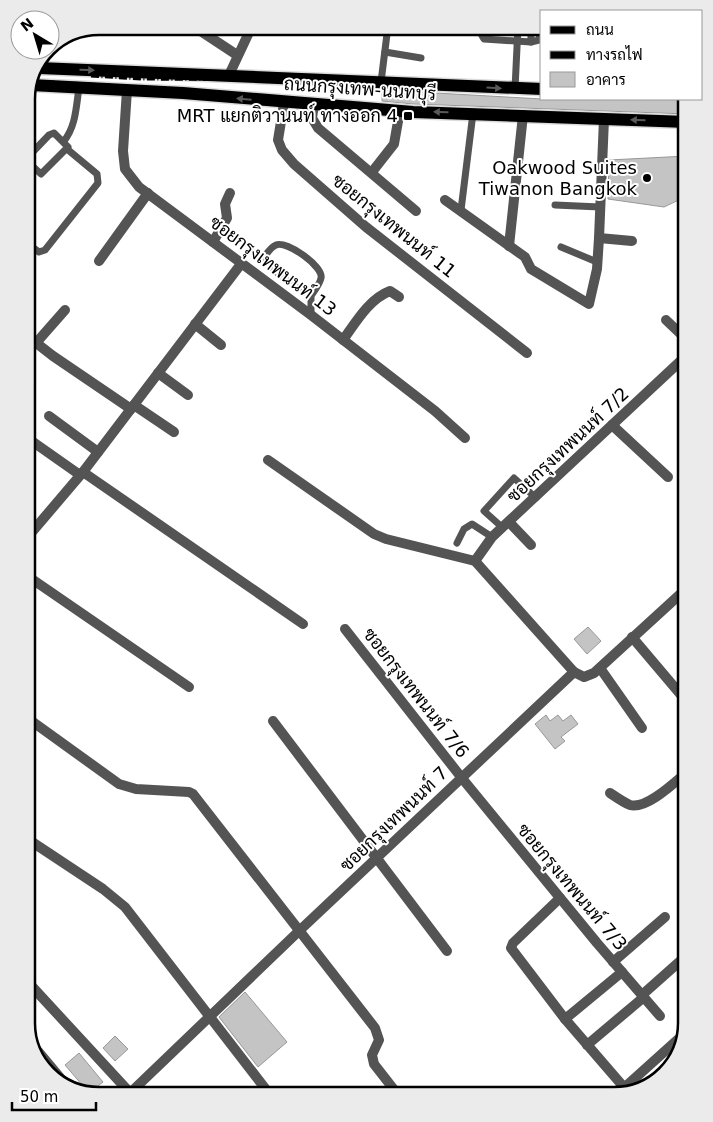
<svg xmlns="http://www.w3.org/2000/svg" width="713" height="1122" font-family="'DejaVu Sans',Sarabun,sans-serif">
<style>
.building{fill:#c4c4c4;stroke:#989898}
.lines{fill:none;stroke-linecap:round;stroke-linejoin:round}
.primary-casing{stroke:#dbdbdb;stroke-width:15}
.service{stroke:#545454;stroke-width:7}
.minor{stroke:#545454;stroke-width:10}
.primary{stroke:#000;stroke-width:12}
.rail{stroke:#000;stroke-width:3;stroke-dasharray:8 2.5 1 2.5;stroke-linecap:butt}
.oneway{fill:#595959}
.poi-dot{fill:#000;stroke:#fff;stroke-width:2}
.labels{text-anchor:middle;stroke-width:4;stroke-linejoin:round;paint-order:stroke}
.street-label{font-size:18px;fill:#000;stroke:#fff}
.poi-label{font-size:18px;fill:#000;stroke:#fff;text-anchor:end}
.rim{fill:none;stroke:#000;stroke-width:2.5}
</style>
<rect width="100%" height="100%" fill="#fff"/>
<g class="building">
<path d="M382 90 542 99H687V114L413 104 382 101Z"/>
<path d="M687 156V196L664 207 608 199 609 160Z"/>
<path d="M588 627 601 641 587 654 574 639Z"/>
<path d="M546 715 550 721 558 715 563 721 571 715 578 724 561 737 565 741 555 749 535 724Z"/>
<path d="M245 992 287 1042 258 1067 219 1017Z"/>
<path d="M115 1036 128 1049 115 1061 103 1048Z"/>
<path d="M79 1053 103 1082 89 1093 65 1065Z"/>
</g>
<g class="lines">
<g class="primary-casing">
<g id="primary">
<path d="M39 68 542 89"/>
<path d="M31 85 183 93 413 112 687 122"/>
</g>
</g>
<g class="service">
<path d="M481 26V34L484 39 531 42V26"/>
<path d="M531 42 539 40 540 26"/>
<path d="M385 52 421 58"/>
<path d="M381 82 388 26"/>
<path d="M515 89 518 26"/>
<path d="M54 133 68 147 41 174 28 162 27 158 49 135Z"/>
<path d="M64 141C76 126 76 107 79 88"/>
<path d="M555 205 600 207"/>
<path d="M461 210 473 113"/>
<path d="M26 243 39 252 45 250 98 183 97 174 67 149"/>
<path d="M561 247 597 262"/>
<path d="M311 296C314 291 320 284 321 278 324 267 287 240 276 245 271 247 268 252 265 256 271 274 297 286 311 296V315"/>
<path d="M503 528 484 511 514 478 536 498"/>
<path d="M457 543 464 529 472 524 492 537"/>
</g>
<g class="minor">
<path d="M193 26 237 55"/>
<path d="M229 75 252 26"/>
<path d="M127 90 123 151 125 169 139 187 311 315 435 411 465 438"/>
<path d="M284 103 278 140 282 150 294 164 366 227 527 353"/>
<path d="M314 104 312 118 318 128 416 211"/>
<path d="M604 119 599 238 632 241"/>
<path d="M372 172 394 144 400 110"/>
<path d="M445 200 525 257 531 269 589 304 597 269 599 238"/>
<path d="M213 242 227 218 225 204 230 193"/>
<path d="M509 246 523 115"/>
<path d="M99 261 148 193"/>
<path d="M666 320 687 340"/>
<path d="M195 324 221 345"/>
<path d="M26 335 53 356 131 409"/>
<path d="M343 340C356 322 369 299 390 291L399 297"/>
<path d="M36 343 65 310"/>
<path d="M158 373 188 395"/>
<path d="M134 405 174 432"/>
<path d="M49 416 98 452"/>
<path d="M612 425 668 477"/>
<path d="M26 437 80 475"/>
<path d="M268 460 374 534 386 539 475 561 574 672"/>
<path d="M83 472 303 624"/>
<path d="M509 522 531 545"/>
<path d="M26 539 83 472 241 264"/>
<path d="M475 561 492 537 687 355"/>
<path d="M26 575 189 687"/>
<path d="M345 629 461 777 597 943 660 1016"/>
<path d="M632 637 687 702"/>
<path d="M600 668 642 728"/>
<path d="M26 717 119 784 136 789 189 792 193 794 375 1028 379 1040 372 1055 374 1064 399 1096"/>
<path d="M273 721 447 951"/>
<path d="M610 793C616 797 623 802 630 805 646 810 675 782 687 772"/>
<path d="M26 838 103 889 125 907 271 1096"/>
<path d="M560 898 513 943 511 948 565 1019 628 1092"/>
<path d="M613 962 665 917"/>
<path d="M26 980 133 1096"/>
<path d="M642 995 687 955"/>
<path d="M565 1019 622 972"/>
<path d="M31 1043 67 1086"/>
<path d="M587 1045 644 997"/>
<path d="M624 1088 684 1034"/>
<path d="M130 1093 299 931 574 672 584 677 594 673 687 588"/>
<path d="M613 1096 616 1094"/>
</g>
<use href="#primary" class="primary"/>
<g class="rail">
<path d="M91 76 141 79 300 80 542 92"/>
<path d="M33 81 140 87 367 107 687 121"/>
</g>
</g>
<defs><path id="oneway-solid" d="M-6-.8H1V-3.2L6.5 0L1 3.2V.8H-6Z" transform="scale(1.25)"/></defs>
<g class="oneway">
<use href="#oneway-solid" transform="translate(87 70) rotate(2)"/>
<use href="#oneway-solid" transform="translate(494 88) rotate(3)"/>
<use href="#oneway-solid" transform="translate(244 99) rotate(-175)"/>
<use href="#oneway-solid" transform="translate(441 112) rotate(-178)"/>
<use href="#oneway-solid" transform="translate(638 120) rotate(-178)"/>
</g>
<g class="poi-dot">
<rect x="403" y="111" width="10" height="10" rx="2.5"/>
<circle cx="647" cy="178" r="5"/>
</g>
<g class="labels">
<g class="street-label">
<text transform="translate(360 89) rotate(4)" y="6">ถนนกรุงเทพ-นนทบุรี</text>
<text transform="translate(394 226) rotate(39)" y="6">ซอยกรุงเทพนนท์ 11</text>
<text transform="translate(273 266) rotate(37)" y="6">ซอยกรุงเทพนนท์ 13</text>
<text transform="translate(568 445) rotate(-43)" y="6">ซอยกรุงเทพนนท์ 7/2</text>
<text transform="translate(416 693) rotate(52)" y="6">ซอยกรุงเทพนนท์ 7/6</text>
<text transform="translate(394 819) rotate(-44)" y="6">ซอยกรุงเทพนนท์ 7</text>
<text transform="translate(572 887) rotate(50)" y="6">ซอยกรุงเทพนนท์ 7/3</text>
</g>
<g class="poi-label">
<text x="398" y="122">MRT แยกติวานนท์ ทางออก 4</text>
<text x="637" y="174">Oakwood Suites<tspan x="637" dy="21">Tiwanon Bangkok</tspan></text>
</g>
</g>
<path d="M0 0H713V1122H0ZM99 35H614A64 64 0 0 1 678 99V1023A64 64 0 0 1 614 1087H99A64 64 0 0 1 35 1023V99A64 64 0 0 1 99 35Z" fill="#ebebeb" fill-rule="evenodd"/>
<path class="rim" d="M99 35H614A64 64 0 0 1 678 99V1023A64 64 0 0 1 614 1087H99A64 64 0 0 1 35 1023V99A64 64 0 0 1 99 35Z"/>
<rect x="540" y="10" width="162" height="90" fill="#ffffff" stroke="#999999"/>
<rect x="550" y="26" width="25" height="8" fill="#000000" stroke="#999999"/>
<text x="586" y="35" font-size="15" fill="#000000">ถนน</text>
<rect x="550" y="51" width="25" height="8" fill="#000000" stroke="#999999"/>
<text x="586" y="60" font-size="15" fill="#000000">ทางรถไฟ</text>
<rect x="550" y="72" width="25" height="15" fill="#c4c4c4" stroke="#999999"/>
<text x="586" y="85" font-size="15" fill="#000000">อาคาร</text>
<g transform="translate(35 35) rotate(322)"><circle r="24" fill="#ffffff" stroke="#999999"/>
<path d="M0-4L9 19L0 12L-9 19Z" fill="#000000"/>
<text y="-8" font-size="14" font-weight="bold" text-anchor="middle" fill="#000000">N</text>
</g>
<path d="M12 1102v8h84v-8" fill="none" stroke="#000000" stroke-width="2.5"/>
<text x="20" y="1102" font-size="15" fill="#000000" stroke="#ffffff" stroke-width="4" paint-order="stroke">50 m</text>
</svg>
